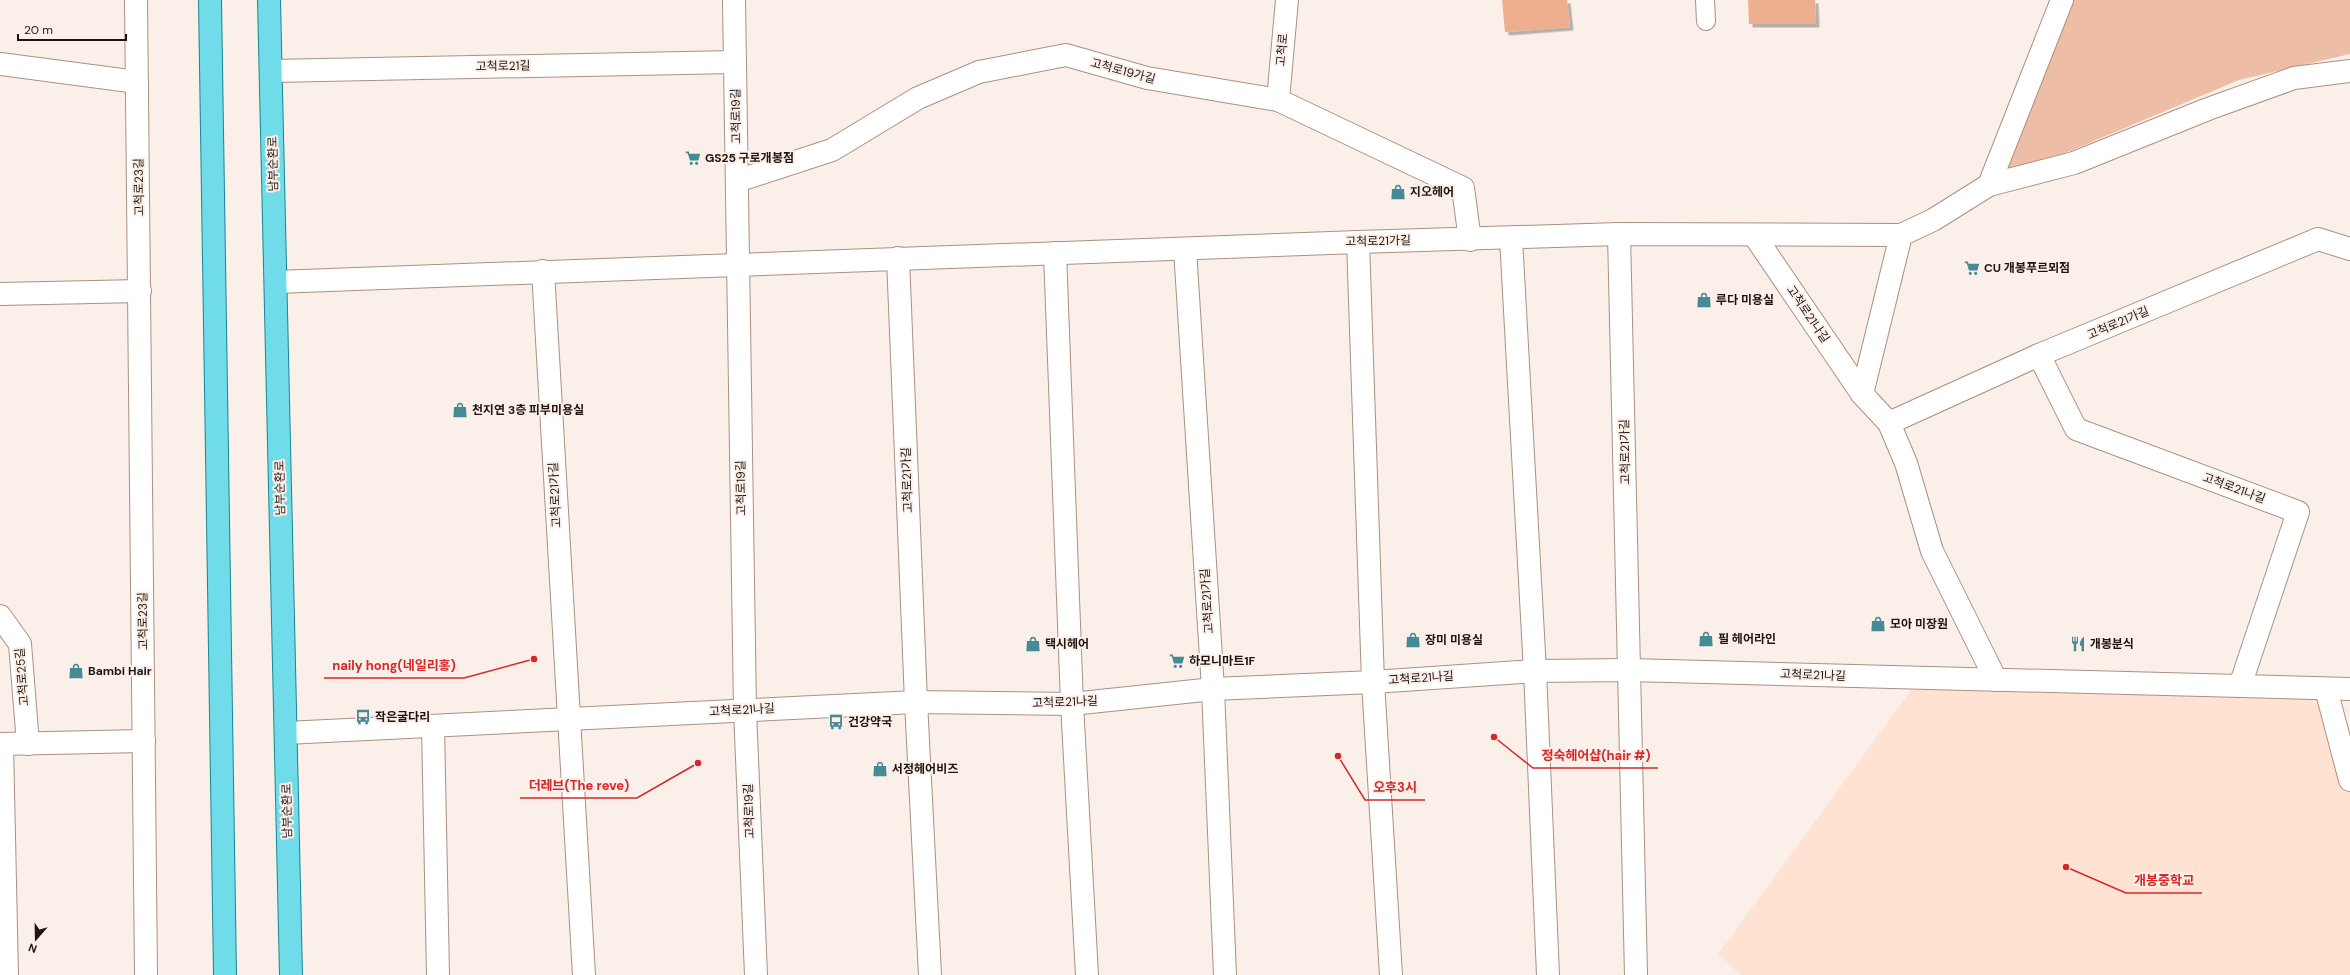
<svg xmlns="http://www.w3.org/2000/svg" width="2350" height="975" font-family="'DM Sans','Noto Sans KR',sans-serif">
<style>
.built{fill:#ffe2d2}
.green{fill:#edbea5}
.building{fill:#edaf8e;filter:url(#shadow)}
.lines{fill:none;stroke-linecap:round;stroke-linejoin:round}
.lane-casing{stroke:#ab9082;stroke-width:20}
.street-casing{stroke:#ab9082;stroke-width:24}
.primary-casing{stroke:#178793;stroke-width:24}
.lane{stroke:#fff;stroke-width:18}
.street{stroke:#fff;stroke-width:22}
.primary{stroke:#71dce9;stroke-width:22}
.labels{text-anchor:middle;stroke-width:4;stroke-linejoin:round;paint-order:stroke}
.street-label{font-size:12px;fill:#1f1510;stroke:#fbefe9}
.poi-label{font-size:12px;font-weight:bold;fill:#1f1510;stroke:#fbefe9;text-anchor:start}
.leader{fill:none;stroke:#d62828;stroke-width:1.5}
.callout-dot{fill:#d62828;stroke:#fbefe9;stroke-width:1.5}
.callout-label{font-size:13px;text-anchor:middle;font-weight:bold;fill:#d62828;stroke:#fbefe9;stroke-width:4;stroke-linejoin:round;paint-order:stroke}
</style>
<defs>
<filter id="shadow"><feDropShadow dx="3.5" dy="3.5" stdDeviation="0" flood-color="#0004"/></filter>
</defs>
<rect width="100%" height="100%" fill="#fbefe9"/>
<path class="built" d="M1920 678 2326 689 2350 780V975H1741L1718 954Z"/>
<path class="green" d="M2062 0H2350V54L2239 80 1989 185Z"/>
<g class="building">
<path d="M1502 0H1567L1570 27 1505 32Z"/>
<path d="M1748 0H1815L1816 24H1749Z"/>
</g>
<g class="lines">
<g class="lane-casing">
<path id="lane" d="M1705 0 1706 21"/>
</g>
<g class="street-casing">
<g id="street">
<path d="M136 0 146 975"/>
<path d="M734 0 745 710 756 975"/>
<path d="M0 64 137 82"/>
<path d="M271 71 735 62"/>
<path d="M1278 100 1287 0"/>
<path d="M737 181 832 150 918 98 979 72 1066 55 1147 78 1278 100 1463 188 1470 240"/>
<path d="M1989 185 2062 0"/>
<path d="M1619 234 1636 975"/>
<path d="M1754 235 1862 394 1889 423 1906 463 1932 551 1996 680"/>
<path d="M1511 238 1535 671 1548 975"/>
<path d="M1358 242 1373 682 1391 975"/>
<path d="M1185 249 1213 689 1225 975"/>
<path d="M1055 253 1072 704 1087 975"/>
<path d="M898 258 916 702 930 975"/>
<path d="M543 271 584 975"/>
<path d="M276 282 1358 242 1619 234 1901 235 1933 220 1989 185 2074 163 2208 109 2294 78 2350 71"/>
<path d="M0 294 140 291"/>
<path d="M2039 355 2076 429 2298 512 2240 686"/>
<path d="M1862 394 1901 235"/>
<path d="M1889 423 2039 355 2318 239 2350 249"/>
<path d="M0 616 20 644 28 744"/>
<path d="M2326 689 2350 780"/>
<path d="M433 726 438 975"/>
<path d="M286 733 916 702 1072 704 1213 689 1373 682 1535 671 1630 670 2350 689"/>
<path d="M0 744 144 741"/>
<path d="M2 744 7 975"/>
</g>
</g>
<g class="primary-casing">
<g id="primary">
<path d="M210 0 225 975"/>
<path d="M269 0 291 975"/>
</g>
</g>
<use href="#lane" class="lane"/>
<use href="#street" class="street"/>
<use href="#primary" class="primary"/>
</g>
<defs>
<g id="supermarket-bare" transform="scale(1.2)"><path d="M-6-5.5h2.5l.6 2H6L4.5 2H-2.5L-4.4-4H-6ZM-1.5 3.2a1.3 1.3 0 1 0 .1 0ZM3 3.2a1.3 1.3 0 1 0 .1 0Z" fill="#458b95" stroke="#fbefe9" stroke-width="2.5" paint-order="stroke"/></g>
<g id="shop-bare" transform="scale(1.2)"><path d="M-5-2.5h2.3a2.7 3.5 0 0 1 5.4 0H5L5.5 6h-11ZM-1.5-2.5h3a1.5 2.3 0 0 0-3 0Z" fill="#458b95" stroke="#fbefe9" stroke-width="2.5" paint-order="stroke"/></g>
<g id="restaurant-bare" transform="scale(1.2)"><path d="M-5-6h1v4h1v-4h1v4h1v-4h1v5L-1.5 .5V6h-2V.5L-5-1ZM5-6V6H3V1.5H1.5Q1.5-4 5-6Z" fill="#458b95" stroke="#fbefe9" stroke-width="2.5" paint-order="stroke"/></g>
<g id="bus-bare" transform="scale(1.2)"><path d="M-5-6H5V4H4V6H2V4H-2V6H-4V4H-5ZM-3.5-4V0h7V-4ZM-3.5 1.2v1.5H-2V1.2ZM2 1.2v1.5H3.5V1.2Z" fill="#458b95" stroke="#fbefe9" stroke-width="2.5" paint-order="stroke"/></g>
</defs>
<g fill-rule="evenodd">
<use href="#supermarket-bare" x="693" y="158"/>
<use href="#shop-bare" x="1398" y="192"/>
<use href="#supermarket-bare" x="1972" y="268"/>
<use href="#shop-bare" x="1704" y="300"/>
<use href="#shop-bare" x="460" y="410"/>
<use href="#shop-bare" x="1878" y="624"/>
<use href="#shop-bare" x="1706" y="639"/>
<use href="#shop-bare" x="1413" y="640"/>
<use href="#shop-bare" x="1033" y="644"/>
<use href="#restaurant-bare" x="2078" y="644"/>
<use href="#supermarket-bare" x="1177" y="661"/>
<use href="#shop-bare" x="76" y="671"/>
<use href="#bus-bare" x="363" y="717"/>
<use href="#bus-bare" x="836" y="722"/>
<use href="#shop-bare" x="880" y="769"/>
</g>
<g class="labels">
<g class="street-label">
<text transform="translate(1282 50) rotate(-85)" y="4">고척로</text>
<text transform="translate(503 66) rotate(-1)" y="4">고척로21길</text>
<text transform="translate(1123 71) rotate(15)" y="4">고척로19가길</text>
<text transform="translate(736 116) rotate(-91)" y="4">고척로19길</text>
<text transform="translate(273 164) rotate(-91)" y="4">남부순환로</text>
<text transform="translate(139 187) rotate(-91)" y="4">고척로23길</text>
<text transform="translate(1378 241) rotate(-1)" y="4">고척로21가길</text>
<text transform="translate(1808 314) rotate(56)" y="4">고척로21나길</text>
<text transform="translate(2118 323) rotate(-23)" y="4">고척로21가길</text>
<text transform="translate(1625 452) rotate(-91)" y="4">고척로21가길</text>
<text transform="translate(907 480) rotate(-92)" y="4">고척로21가길</text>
<text transform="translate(280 488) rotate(-91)" y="4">남부순환로</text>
<text transform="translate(741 488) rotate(-91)" y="4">고척로19길</text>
<text transform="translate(2234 488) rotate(20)" y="4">고척로21나길</text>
<text transform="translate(555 495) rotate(-93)" y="4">고척로21가길</text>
<text transform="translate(1207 601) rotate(-94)" y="4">고척로21가길</text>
<text transform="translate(143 621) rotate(-91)" y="4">고척로23길</text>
<text transform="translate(1813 675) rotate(2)" y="4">고척로21나길</text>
<text transform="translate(22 677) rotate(-95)" y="4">고척로25길</text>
<text transform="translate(1421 678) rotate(-4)" y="4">고척로21나길</text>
<text transform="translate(1065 702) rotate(-2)" y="4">고척로21나길</text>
<text transform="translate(742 710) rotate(-3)" y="4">고척로21나길</text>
<text transform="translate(287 811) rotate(-91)" y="4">남부순환로</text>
<text transform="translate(749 811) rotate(-92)" y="4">고척로19길</text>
</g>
<g class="poi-label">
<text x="705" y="162">GS25 구로개봉점</text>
<text x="1410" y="196">지오헤어</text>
<text x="1984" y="272">CU 개봉푸르뫼점</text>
<text x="1716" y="304">루다 미용실</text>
<text x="472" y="414">천지연 3층 피부미용실</text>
<text x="1890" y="628">모아 미장원</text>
<text x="1718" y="643">필 헤어라인</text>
<text x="1425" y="644">장미 미용실</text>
<text x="1045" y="648">택시헤어</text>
<text x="2090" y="648">개봉분식</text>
<text x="1189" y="665">하모니마트1F</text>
<text x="88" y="675">Bambi Hair</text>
<text x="375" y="721">작은굴다리</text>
<text x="848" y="726">건강약국</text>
<text x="892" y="773">서정헤어비즈</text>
</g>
</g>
<path class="leader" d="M534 659L464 678H324M1494 737L1533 768H1658M698 763L637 798H520M1338 756L1365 800H1425M2066 867L2126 893H2202"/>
<g class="callout-dot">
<circle cx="534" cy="659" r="4"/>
<circle cx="1494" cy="737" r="4"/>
<circle cx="698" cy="763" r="4"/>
<circle cx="1338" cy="756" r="4"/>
<circle cx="2066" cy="867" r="4"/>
</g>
<g class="callout-label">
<text x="394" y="670">naily hong(네일리홍)</text>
<text x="1596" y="760">정숙헤어샵(hair #)</text>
<text x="579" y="790">더레브(The reve)</text>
<text x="1395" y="792">오후3시</text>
<text x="2164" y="885">개봉중학교</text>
</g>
<g transform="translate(36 939) rotate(200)" stroke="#fbefe9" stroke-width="3" paint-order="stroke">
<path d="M0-3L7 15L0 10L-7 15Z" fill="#1f1510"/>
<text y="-6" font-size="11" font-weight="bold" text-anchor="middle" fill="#1f1510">N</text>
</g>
<path d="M18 34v6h108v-6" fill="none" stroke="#1f1510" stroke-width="2"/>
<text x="24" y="34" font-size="12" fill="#1f1510" stroke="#fbefe9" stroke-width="3" paint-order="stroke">20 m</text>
</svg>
